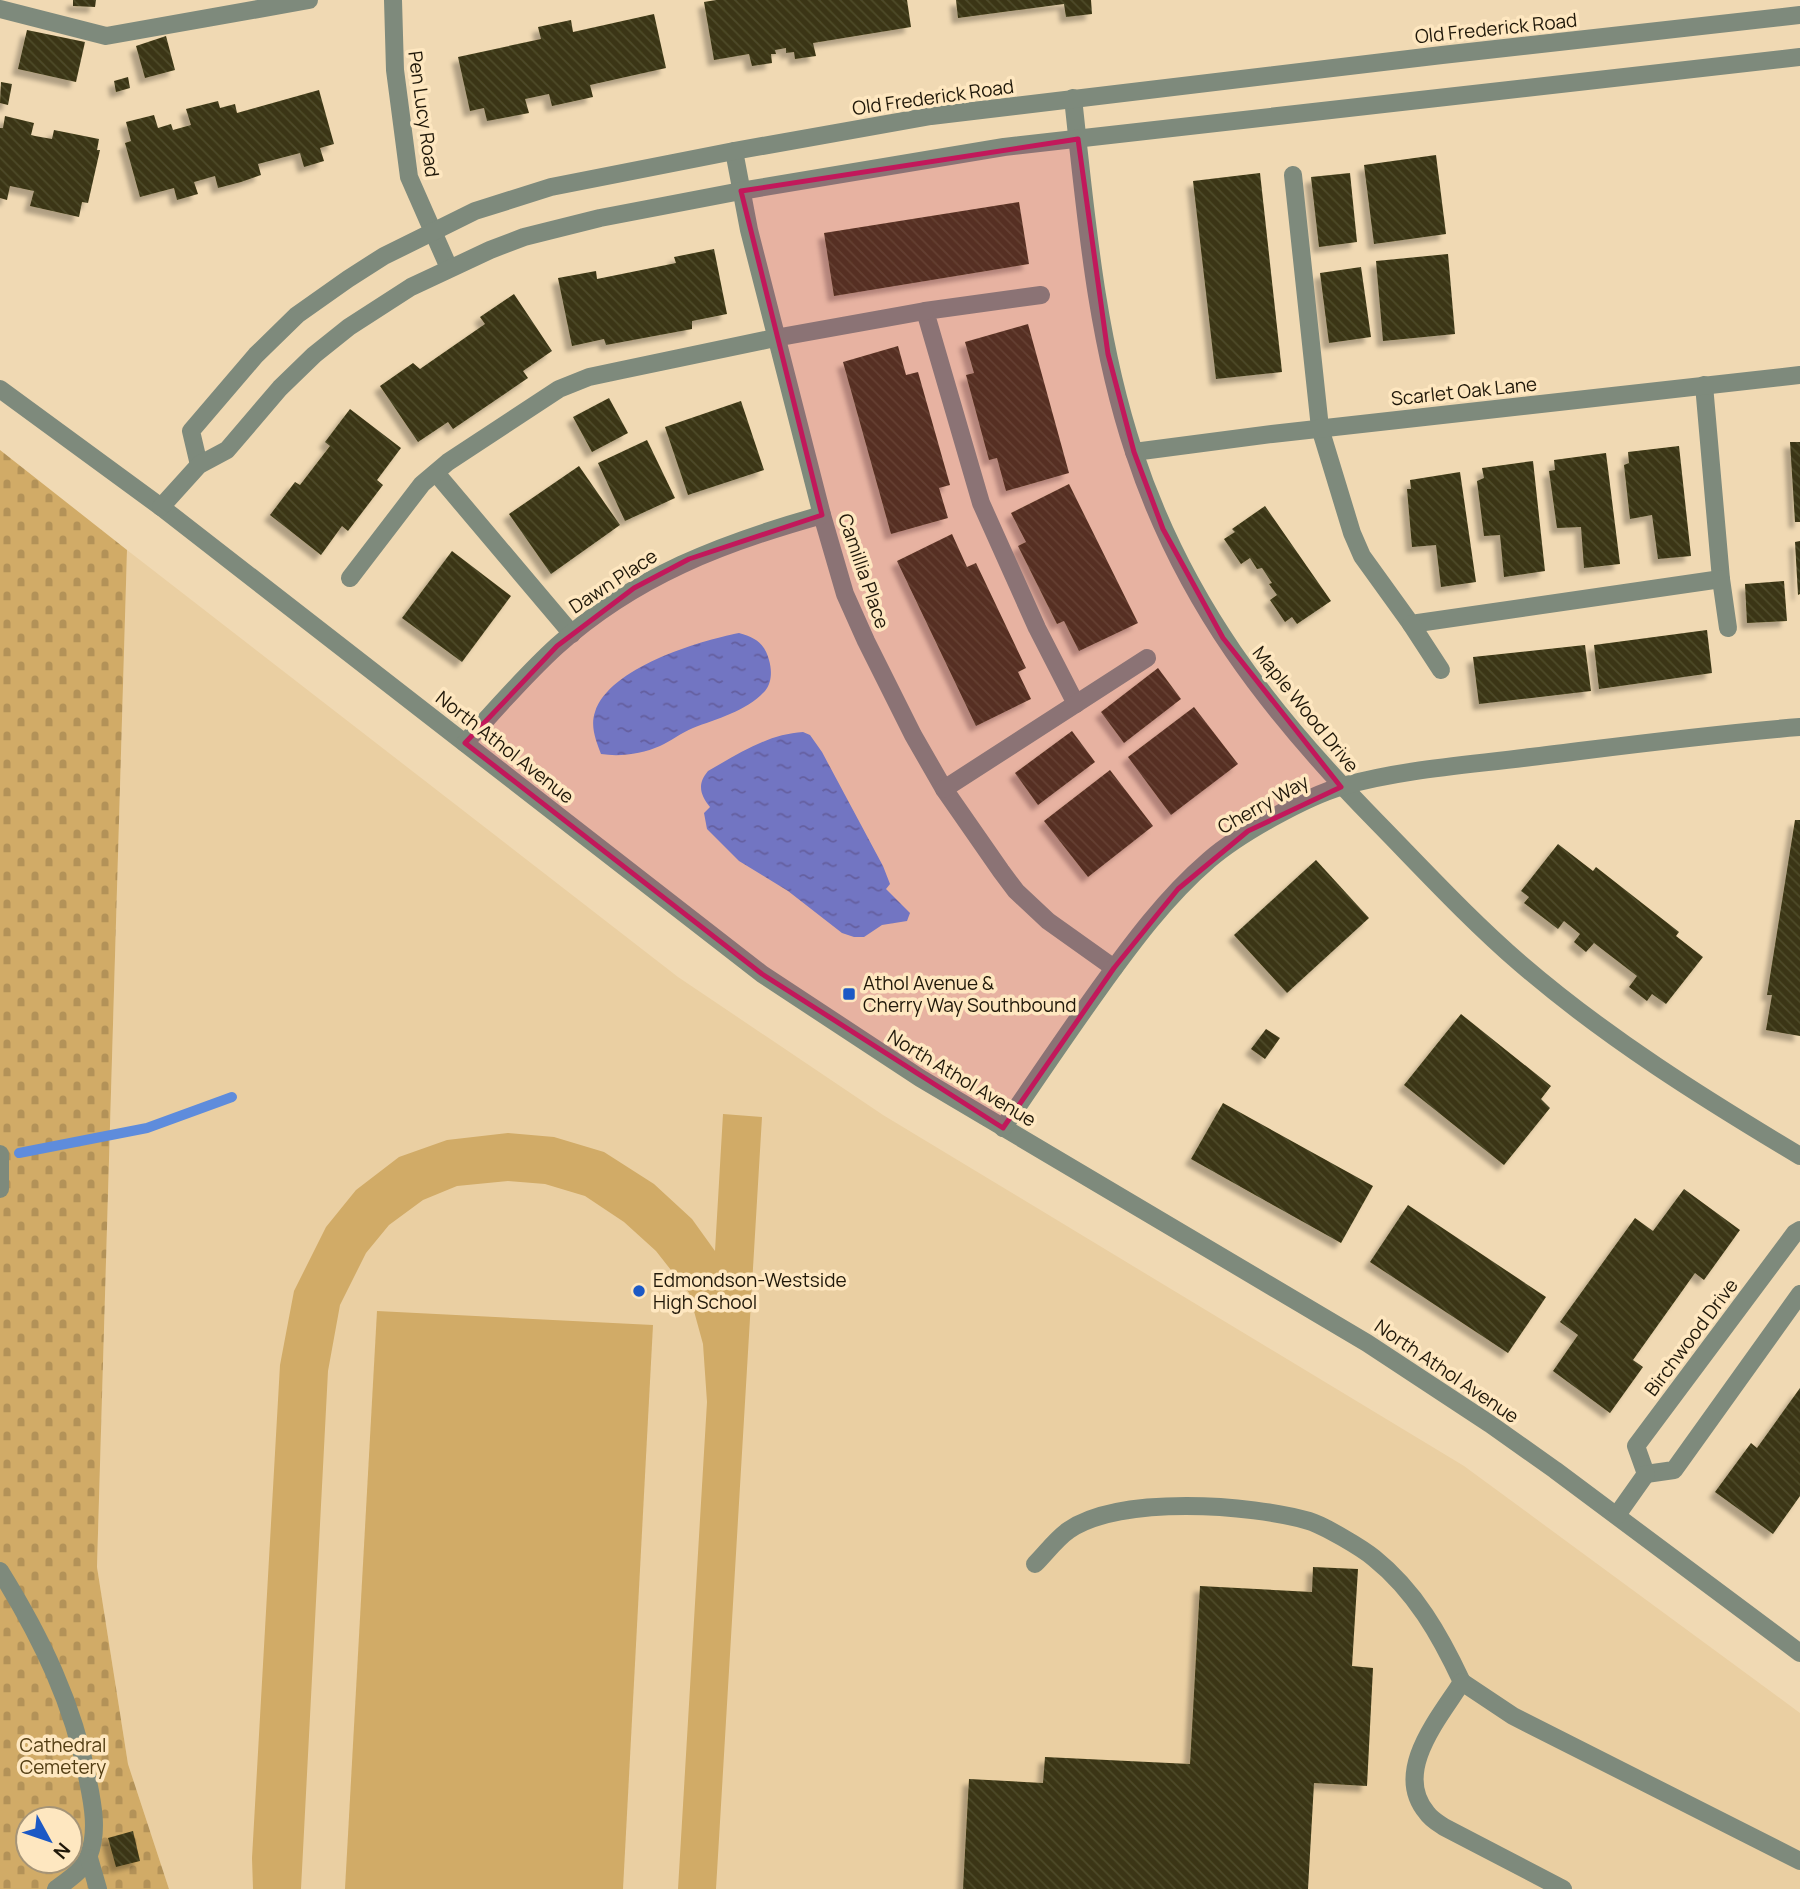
<svg xmlns="http://www.w3.org/2000/svg" width="1800" height="1889" font-family="Manrope,sans-serif">
<style>
.built{fill:#eacfa2}
.cemetery{fill:url(#cemetery-stones);fill-rule:evenodd}
.park{fill:#d1ab67}
.water{fill:url(#water-ripples)}
.lines{fill:none;stroke-linecap:round;stroke-linejoin:round}
.stream{stroke:#5e8cdc;stroke-width:10}
.building{fill:url(#building-back-hatch);filter:url(#shadow)}
.minor{stroke:#7e8a7c;stroke-width:18}
.marked{fill:#c2185b;fill-opacity:0.2;stroke:#c2185b;stroke-width:5;stroke-linejoin:round}
.poi-dot{fill:#1c59c5;stroke:#fee7c0;stroke-width:2.5}
.labels{text-anchor:middle;stroke-width:7;stroke-linejoin:round;paint-order:stroke}
.street-label{font-size:19px;fill:#201809;stroke:#fee7c0}
.poi-label{font-size:19px;fill:#201809;stroke:#fee7c0;text-anchor:start}
.park-label{font-size:19px;fill:#523d13;stroke:#fee7c0}
</style>
<defs>
<pattern id="cemetery-stones" width="16" height="16" patternUnits="userSpaceOnUse" patternTransform="scale(1.75)"><rect width="16" height="16" fill="#d1ab67"/><path d="M2 7V4a2 2 0 0 1 4 0v3zM10 15v-3a2 2 0 0 1 4 0v3z" fill="#b39258"/></pattern>
<pattern id="water-ripples" width="26" height="14" patternUnits="userSpaceOnUse" patternTransform="scale(1.75)"><rect width="26" height="14" fill="#5e8cdc"/><path d="M2 4q2-2 4 0t4 0M15 11q2-2 4 0t4 0" fill="none" stroke="#4d71b1"/></pattern>
<pattern id="building-back-hatch" width="6" height="6" patternUnits="userSpaceOnUse" patternTransform="scale(1.75)"><rect width="6" height="6" fill="#3b3613"/><path d="M-1 5l2 2M0 0l6 6M5-1l2 2" fill="none" stroke="#4e4a2b"/></pattern>
<filter id="shadow"><feDropShadow dx="-6" dy="6" stdDeviation="2" flood-color="#0004"/></filter>
</defs>
<rect width="100%" height="100%" fill="#f0d9b3"/>
<path class="built" d="M127 550 678 977 883 1115 1464 1466 1800 1713V1889H169L128 1764 97 1567Z"/>
<path class="cemetery" d="M0 450 127 550 97 1567 128 1764 169 1889H0ZM28 1819H70V1861H28Z"/>
<g class="park">
<path d="M723 1114 762 1117 716 1889H678L707 1402 703 1344 689 1293 656 1251 624 1222 585 1196 545 1184 508 1181 457 1186 423 1200 389 1225 366 1253 340 1305 328 1371 301 1889H253L252 1858 280 1365 294 1291 326 1227 356 1190 399 1157 447 1140 508 1133 554 1137 604 1152 654 1184 692 1219 715 1251Z"/>
<path d="M377 1311 653 1325 623 1889H345Z"/>
</g>
<g class="water">
<path d="M739 633C755 637 765 644 769 660 772 670 772 683 765 691 747 711 717 719 693 728 681 733 671 741 660 746 642 754 620 757 601 754 596 741 590 726 595 712 609 668 698 641 739 633Z"/>
<path d="M803 732 810 735 822 752 883 866 890 884 886 889 910 913 907 921 882 925 864 937H854L842 933 788 891 739 861 707 829 704 813 710 807C700 795 697 784 708 771 738 754 768 734 803 732Z"/>
</g>
<g class="lines">
<path class="stream" d="M19 1153 147 1128 232 1097"/>
</g>
<g class="building">
<path d="M73 0H96L95 7 73 6Z"/>
<path d="M716 0H907L911 27 813 43 816 56 795 59 794 52 786 53V48L775 50 776 54H771L772 63 752 66 749 54 714 60 704 2Z"/>
<path d="M956 0H1091L1092 14 1066 17 1064 4 958 18Z"/>
<path d="M654 14 666 68 590 85 593 97 552 106 549 94 525 99 529 113 487 121 484 108 470 111 458 57 541 39 538 27 571 20 573 32Z"/>
<path d="M27 30 85 42 76 82 18 69Z"/>
<path d="M166 36 175 70 145 78 136 46Z"/>
<path d="M128 77 130 88 116 92 114 81Z"/>
<path d="M1 82 12 84 8 105 0 103Z"/>
<path d="M319 90 334 144 320 148 324 161 304 167 300 153 258 164 261 175 241 182 218 188 215 176 194 182 198 194 177 200 174 188 140 197 125 143 131 141 126 122 154 115 158 128 171 124 173 130 191 125 186 109 218 101 220 108 235 104 237 113Z"/>
<path d="M5 116 34 123 31 135 35 136 52 139 54 130 99 139 97 150H100L88 203 82 202 79 217 30 206 34 191 10 186 7 200 0 198V128H3Z"/>
<path d="M1436 155 1446 234 1374 244 1364 165Z"/>
<path d="M1260 173 1282 372 1216 379 1193 181Z"/>
<path d="M1350 173 1357 242 1319 247 1311 177Z"/>
<path d="M1019 202 1029 264 834 296 824 233Z"/>
<path d="M714 249 727 314 692 321V329L606 345 604 339 572 346 558 278 596 271 597 279 676 263 674 257Z"/>
<path d="M1448 254 1455 334 1383 341 1376 261Z"/>
<path d="M1361 267 1371 337 1329 343 1320 273Z"/>
<path d="M514 294 552 351 523 371 528 378 453 429 448 422 418 442 380 386 413 363 420 369 485 324 480 317Z"/>
<path d="M1028 324 1069 473 1006 491 997 458 989 460 966 375 974 373 965 342Z"/>
<path d="M898 346 906 375 918 372 950 485 939 488 948 518 891 534 843 362Z"/>
<path d="M609 398 628 433 592 452 573 417Z"/>
<path d="M741 401 764 470 688 495 665 427Z"/>
<path d="M350 409 401 448 377 480 383 485 348 531 342 526 321 555 270 515 295 482 300 485 330 446 325 442Z"/>
<path d="M647 440 675 498 625 521 598 463Z"/>
<path d="M1790 442H1800V522H1795Z"/>
<path d="M1679 446 1691 556 1658 559 1652 515 1630 519 1624 465 1629 463 1628 452Z"/>
<path d="M1606 453 1620 564 1584 568 1581 527 1557 528 1549 471 1555 470 1554 460Z"/>
<path d="M1533 461 1545 571 1504 577 1500 535 1484 536 1477 481 1484 478 1482 468Z"/>
<path d="M579 466 620 525 551 574 509 514Z"/>
<path d="M1460 472 1476 582 1441 587 1436 545 1412 547 1407 489H1411L1410 480Z"/>
<path d="M1069 484 1138 623 1079 651 1064 621 1057 624 1018 546 1026 542 1011 513Z"/>
<path d="M1265 506 1331 601 1297 624 1292 617 1285 622 1270 600 1277 595 1269 584 1272 583 1262 568 1257 569 1250 558 1241 564 1224 539 1235 532 1232 529Z"/>
<path d="M952 534 967 567 976 563 1026 668 1018 672 1031 699 976 726 897 561Z"/>
<path d="M1800 541V594L1798 595 1795 542Z"/>
<path d="M452 551 511 596 462 662 402 618Z"/>
<path d="M1784 581 1787 621 1747 623 1745 584Z"/>
<path d="M1707 630 1712 673 1599 689 1594 645Z"/>
<path d="M1585 645 1591 691 1479 704 1473 657Z"/>
<path d="M1158 668 1181 699 1124 743 1101 712Z"/>
<path d="M1194 707 1238 764 1171 815 1128 757Z"/>
<path d="M1072 731 1095 762 1038 805 1015 773Z"/>
<path d="M1110 770 1153 826 1088 877 1044 821Z"/>
<path d="M1795 820H1800V1036L1766 1030 1772 995H1767Z"/>
<path d="M1558 844 1593 871 1596 867 1679 932 1676 936 1703 957 1666 1004 1652 994 1647 1001 1629 987 1637 976 1594 943 1586 952 1574 942 1580 934 1564 921 1558 929 1524 903 1529 897 1521 891Z"/>
<path d="M1316 860 1369 918 1287 993 1234 935Z"/>
<path d="M1461 1014 1551 1086 1541 1099 1550 1108 1504 1165 1404 1085Z"/>
<path d="M1266 1029 1280 1038 1265 1059 1251 1049Z"/>
<path d="M1223 1103 1373 1186 1341 1243 1191 1159Z"/>
<path d="M1684 1189 1740 1230 1704 1280 1695 1273 1633 1360 1643 1367 1610 1413 1553 1371 1578 1335 1560 1322 1635 1218 1653 1231Z"/>
<path d="M1408 1205 1546 1297 1508 1353 1370 1262Z"/>
<path d="M1800 1388V1496L1773 1534 1715 1492 1751 1443 1757 1448Z"/>
<path d="M1313 1567 1358 1569 1352 1666 1373 1668 1367 1786 1314 1783 1308 1889H963L969 1779 1043 1783 1045 1757 1190 1764 1200 1586 1312 1592Z"/>
<path d="M133 1831 140 1861 116 1867 108 1838Z"/>
</g>
<g class="lines">
<g class="minor">
<path d="M393 0 395 70 409 177 449 268"/>
<path d="M0 9 106 36 309 0"/>
<path d="M1073 98C1086 217 1096 338 1134 452 1183 601 1268 711 1377 822 1424 870 1470 920 1521 964 1607 1038 1703 1098 1800 1156"/>
<path d="M734 151 749 230 822 515 845 594 866 641 913 735 944 789 1001 871 1016 891 1048 921 1114 968"/>
<path d="M1293 175 1320 428 1352 533 1362 556 1411 624 1721 579 1704 385"/>
<path d="M1041 295 925 311 981 503 1037 628 1076 704"/>
<path d="M0 389 161 507 762 974 920 1078 1367 1343 1490 1424 1555 1470 1800 1653"/>
<path d="M1134 452 1272 434 1800 375"/>
<path d="M199 465 191 431 256 355 297 315 348 279 384 256 475 211 551 187 734 151 931 116 1442 55 1800 15"/>
<path d="M436 473 572 634"/>
<path d="M161 507 199 465 227 450 280 388 314 355 349 327 411 287 490 250 524 237 600 218 741 191 1004 147 1800 57"/>
<path d="M350 578 422 484 448 462 559 389 589 377 622 370 775 338 925 311"/>
<path d="M1721 579 1728 628"/>
<path d="M1411 624 1441 670"/>
<path d="M465 743C495 710 524 676 557 646 635 576 722 543 822 515"/>
<path d="M944 789 1147 658"/>
<path d="M1003 1128C1035 1081 1066 1035 1099 989 1132 943 1166 897 1209 860 1239 834 1305 797 1343 786 1404 769 1469 765 1531 757 1621 746 1710 734 1800 727"/>
<path d="M0 1154V1189"/>
<path d="M1800 1230 1795 1233 1636 1446 1646 1474 1674 1470 1800 1294"/>
<path d="M1617 1515 1646 1474"/>
<path d="M1035 1564C1046 1553 1057 1538 1069 1530 1120 1495 1251 1504 1309 1521 1323 1525 1362 1548 1374 1558 1415 1591 1440 1635 1462 1682"/>
<path d="M0 1571C41 1637 74 1705 88 1781 93 1805 98 1832 89 1855 85 1869 68 1880 56 1889"/>
<path d="M89 1858 98 1889"/>
<path d="M1563 1889 1444 1827C1438 1823 1431 1819 1427 1813 1392 1772 1439 1718 1462 1682L1513 1716 1800 1861"/>
</g>
</g>
<path class="marked" d="M1078 139 1108 354 1134 452 1163 529 1223 638 1341 787 1248 831 1178 889 1114 968 1003 1128 762 974 465 743 557 646 634 588 689 559 822 515 741 191Z"/>
<g class="poi-dot">
<rect x="842" y="987" width="14" height="14" rx="3.5"/>
<circle cx="639" cy="1291" r="7"/>
</g>
<g class="labels">
<g class="street-label">
<text transform="translate(1496 28) rotate(-6)" y="7">Old Frederick Road</text>
<text transform="translate(933 97) rotate(-8)" y="7">Old Frederick Road</text>
<text transform="translate(424 114) rotate(82)" y="7">Pen Lucy Road</text>
<text transform="translate(1464 391) rotate(-6)" y="7">Scarlet Oak Lane</text>
<text transform="translate(864 571) rotate(71)" y="7">Camillia Place</text>
<text transform="translate(613 581) rotate(-33)" y="7">Dawn Place</text>
<text transform="translate(1306 709) rotate(51)" y="7">Maple Wood Drive</text>
<text transform="translate(505 747) rotate(38)" y="7">North Athol Avenue</text>
<text transform="translate(1263 804) rotate(-29)" y="7">Cherry Way</text>
<text transform="translate(962 1078) rotate(31)" y="7">North Athol Avenue</text>
<text transform="translate(1691 1337) rotate(-53)" y="7">Birchwood Drive</text>
<text transform="translate(1447 1371) rotate(34)" y="7">North Athol Avenue</text>
</g>
<g class="poi-label">
<text x="863" y="990">Athol Avenue &amp;<tspan x="863" dy="22">Cherry Way Southbound</tspan></text>
<text x="653" y="1287">Edmondson-Westside<tspan x="653" dy="22">High School</tspan></text>
</g>
<g class="park-label">
<text x="63" y="1752">Cathedral<tspan x="63" dy="22">Cemetery</tspan></text>
</g>
</g>
<g transform="translate(49 1840) rotate(130)"><circle r="33" fill="#fee7c0" stroke="#a59477" stroke-width="2"/>
<path d="M0-5L12 26L0 18L-12 26Z" fill="#1c59c5"/>
<text y="-10" font-size="19" font-weight="bold" text-anchor="middle" fill="#201809">N</text>
</g>
</svg>
